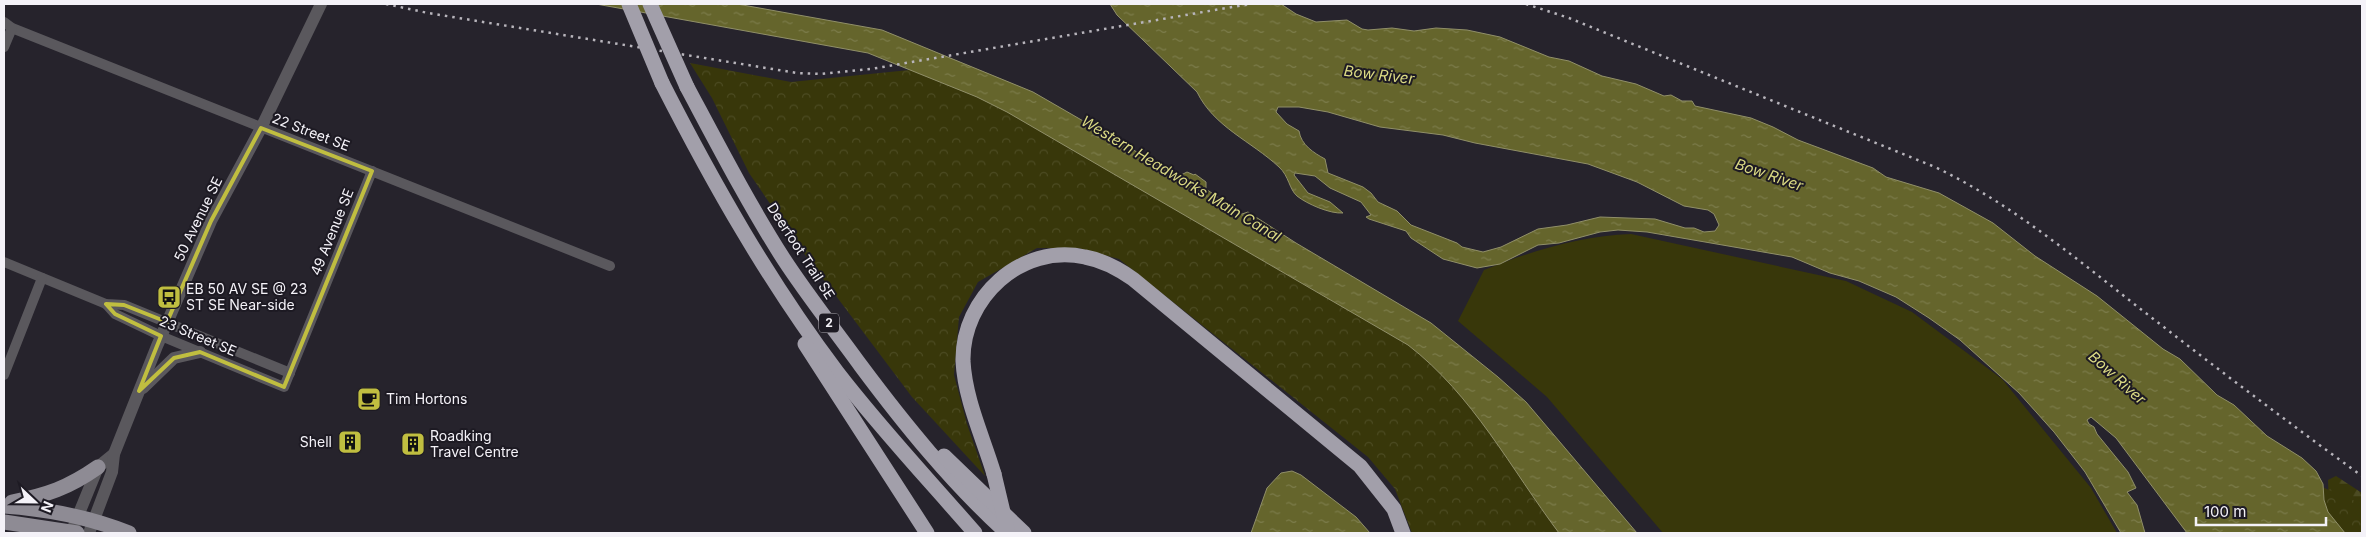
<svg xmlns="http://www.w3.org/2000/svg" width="2366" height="537" font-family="Inter,sans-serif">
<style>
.green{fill:#38370a}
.forest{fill:url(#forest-firs)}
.park{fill:url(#park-crowns)}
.water{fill:url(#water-ripples);stroke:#908f69;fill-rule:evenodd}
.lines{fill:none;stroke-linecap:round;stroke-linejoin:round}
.minor{stroke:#5a585d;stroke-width:10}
.tertiary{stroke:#5a585d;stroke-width:12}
.primary{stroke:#8e8b94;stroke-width:15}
.motorway{stroke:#a29faa;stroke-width:15}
.rail{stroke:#b8b5bc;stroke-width:2.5;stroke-dasharray:2.5 5;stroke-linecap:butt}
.motorway-bridge{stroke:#a29faa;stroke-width:15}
.marked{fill:none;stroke:#c0be40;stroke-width:4;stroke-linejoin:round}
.labels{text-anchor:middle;stroke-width:4;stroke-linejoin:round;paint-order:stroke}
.shield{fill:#1d1a23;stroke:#b4b1b8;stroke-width:1}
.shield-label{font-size:12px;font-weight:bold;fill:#f4f2f8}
.street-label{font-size:14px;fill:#f4f2f8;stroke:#1d1a23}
.poi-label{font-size:14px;fill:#f4f2f8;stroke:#1d1a23;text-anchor:start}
.water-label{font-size:15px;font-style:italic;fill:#dbda84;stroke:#1d1a23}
</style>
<defs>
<pattern id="forest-firs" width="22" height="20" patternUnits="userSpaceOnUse" patternTransform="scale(1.25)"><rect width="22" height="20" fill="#38370a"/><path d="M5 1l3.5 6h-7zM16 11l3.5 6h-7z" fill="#4c4b22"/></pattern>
<pattern id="park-crowns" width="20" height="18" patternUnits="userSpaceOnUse" patternTransform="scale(1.25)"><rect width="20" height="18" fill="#38370a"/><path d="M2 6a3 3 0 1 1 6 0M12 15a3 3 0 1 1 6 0" fill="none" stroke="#4c4b22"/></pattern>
<pattern id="water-ripples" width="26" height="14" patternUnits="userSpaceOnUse" patternTransform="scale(1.25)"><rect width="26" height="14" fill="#65652c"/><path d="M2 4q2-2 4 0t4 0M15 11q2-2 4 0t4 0" fill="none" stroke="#7c7c4b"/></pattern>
</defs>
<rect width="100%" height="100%" fill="#26232c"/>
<path class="green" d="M1631 234 1846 281 1912 312 2002 379 2091 488 2117 533H1663L1547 397 1458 321 1484 270C1531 251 1580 236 1631 234Z"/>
<path class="forest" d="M2336 476 2362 493V533L2329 507 2328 480Z"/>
<g class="park">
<path d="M690 63 791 82 929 68 1038 119 1437 357 1575 533H1412L1395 489 1368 457 1119 259 1078 248H1037L978 282 959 317 954 375 967 424 985 476 912 397 806 256 749 173 712 98Z"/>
<path d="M2308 481 2362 504V533H2324Z"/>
</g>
<g class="water">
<path d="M596 4H737L882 30 1033 92 1175 174 1181 175 1187 172 1194 175 1195 174 1206 182V189L1242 214 1248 212 1296 243 1431 323 1498 377 1526 402 1637 533H1559C1511 469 1473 395 1408 345L1007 112 977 97 868 53Z"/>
<path d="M1110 4H1281L1296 14 1316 22 1347 20 1362 29 1368 30 1392 28 1414 31 1436 28 1467 30 1500 37 1549 57 1569 61 1602 76 1636 84 1664 96 1671 95 1682 101H1692L1695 106 1751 118 1773 127 1798 140 1873 168 1886 177 1939 193 1993 223 2035 256 2097 296 2163 349 2180 359 2217 395 2234 405 2267 436 2302 458 2316 471 2323 484 2324 500 2328 512 2345 533H2187L2116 438 2091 417 2087 420 2089 424 2094 427 2097 434 2128 472 2136 488 2127 492 2137 505 2145 533H2121L2085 472 2054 432 2019 393 1960 340 1929 318 1896 297 1859 281 1830 273 1792 257 1647 232 1618 230 1600 232 1559 243 1538 245 1500 264 1477 268 1443 259 1411 238 1406 231 1369 219 1366 217 1371 215 1361 202 1330 188 1315 176 1295 173 1294 175 1308 193 1330 202 1343 213C1330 214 1307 204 1297 196 1289 189 1289 176 1279 167 1251 141 1214 127 1197 92L1117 15ZM1278 107H1299L1328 112 1380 127 1443 135 1475 143 1588 164 1637 182 1684 206 1708 210 1714 214 1719 225 1715 231 1704 232 1694 228H1685L1655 219 1600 217 1567 225 1538 229 1501 247 1483 252 1462 247 1457 243 1411 225 1397 211 1378 202 1371 193 1363 187 1328 173 1325 159C1314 153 1301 145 1299 131L1287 124 1276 112Z"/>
<path d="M1292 471 1301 475 1356 517 1370 533H1251L1267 488 1281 473Z"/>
</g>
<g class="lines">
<g class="minor">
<path d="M4 22 12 28 610 266"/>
<path d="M4 47 12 28"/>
<path d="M4 262 106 304 124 305 290 373"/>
<path d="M106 304 115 314 161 336 284 387 372 171"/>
<path d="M4 375 42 278"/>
</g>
<g class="tertiary">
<path d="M143 388 174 358 200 352"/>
<path d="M71 533 98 467 114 454"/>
<path d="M89 533 112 472 114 454 157 346 211 221 261 128 321 4"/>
</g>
<g class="primary">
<path d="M12 502C47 495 68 488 98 467"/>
<path d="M4 506C47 509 89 517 129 533"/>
<path d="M4 522 77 533"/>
</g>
<g class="motorway">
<path d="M662 83C713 183 769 282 837 372 880 428 929 480 975 533"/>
<path d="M687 87C718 145 748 203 783 258 807 295 835 330 861 366 905 425 952 483 1007 533"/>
<path d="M805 344 927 533"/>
<path d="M944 456 1024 533"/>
<path d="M994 474C983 437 965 400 963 361 962 298 1021 243 1085 257 1102 260 1119 269 1133 279L1360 466 1394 509 1403 533"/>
</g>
<g class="rail">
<path d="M386 4 428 13 797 73 821 74 871 69 1250 4"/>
<path d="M1526 4 1569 18 1935 167C2010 203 2073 256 2138 307 2211 364 2286 421 2362 476"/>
</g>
<g class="motorway-bridge">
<path d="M629 4 662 83"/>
<path d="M650 4 687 87"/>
<path d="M994 474 1008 533"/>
</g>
</g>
<path class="marked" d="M261 128 372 171 284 387 200 352 174 358 139 391 161 336 115 314 106 304 124 305 167 322 211 221Z"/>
<defs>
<g id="bus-square" transform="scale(1.25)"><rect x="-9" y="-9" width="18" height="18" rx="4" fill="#c0be40" stroke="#1d1a23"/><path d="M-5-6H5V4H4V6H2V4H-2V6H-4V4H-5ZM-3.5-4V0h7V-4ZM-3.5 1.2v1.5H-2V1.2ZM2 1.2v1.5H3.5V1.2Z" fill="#111"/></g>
<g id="cafe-square" transform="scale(1.25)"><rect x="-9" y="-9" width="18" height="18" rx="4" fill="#c0be40" stroke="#1d1a23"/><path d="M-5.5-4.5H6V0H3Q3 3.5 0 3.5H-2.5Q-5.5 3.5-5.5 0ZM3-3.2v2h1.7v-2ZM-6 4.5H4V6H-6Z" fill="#111"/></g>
<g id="building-square" transform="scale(1.25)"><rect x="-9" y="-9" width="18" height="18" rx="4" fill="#c0be40" stroke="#1d1a23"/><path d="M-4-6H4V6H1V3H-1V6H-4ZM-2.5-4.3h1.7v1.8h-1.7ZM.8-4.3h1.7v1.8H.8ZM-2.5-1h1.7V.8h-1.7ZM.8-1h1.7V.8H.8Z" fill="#111"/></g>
</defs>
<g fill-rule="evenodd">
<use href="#bus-square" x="169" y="297"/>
<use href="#cafe-square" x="369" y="399"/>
<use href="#building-square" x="350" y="442"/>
<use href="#building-square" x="413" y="444"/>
</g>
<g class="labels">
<rect class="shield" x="819" y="313.5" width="20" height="19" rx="4"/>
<g class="shield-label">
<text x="829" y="327">2</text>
</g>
<g class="street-label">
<text transform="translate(311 132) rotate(21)" y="5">22 Street SE</text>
<text transform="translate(198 219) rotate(-64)" y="5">50 Avenue SE</text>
<text transform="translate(332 232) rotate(-68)" y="5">49 Avenue SE</text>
<text transform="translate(801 251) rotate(57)" y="5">Deerfoot Trail SE</text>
<text transform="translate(198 336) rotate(23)" y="5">23 Street SE</text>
</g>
<g class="poi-label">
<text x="186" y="294">EB 50 AV SE @ 23<tspan x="186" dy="16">ST SE Near-side</tspan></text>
<text x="386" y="404">Tim Hortons</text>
<text x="430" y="441">Roadking<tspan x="430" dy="16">Travel Centre</tspan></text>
<text x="332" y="447" text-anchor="end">Shell</text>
</g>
<g class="water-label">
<text transform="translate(1379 75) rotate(7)" y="5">Bow River</text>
<text transform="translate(1769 175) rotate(19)" y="5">Bow River</text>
<text transform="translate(1181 179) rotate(31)" y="5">Western Headworks Main Canal</text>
<text transform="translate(2117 378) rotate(42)" y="5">Bow River</text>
</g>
</g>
<rect width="2366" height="537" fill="none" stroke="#f4f2f8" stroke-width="10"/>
<g transform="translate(35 502) rotate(112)" stroke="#1d1a23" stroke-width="4" paint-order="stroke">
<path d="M0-4L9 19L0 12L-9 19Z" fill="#f4f2f8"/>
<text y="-8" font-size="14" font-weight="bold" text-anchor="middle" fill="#f4f2f8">N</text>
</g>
<path d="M2196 517v8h130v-8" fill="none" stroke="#f4f2f8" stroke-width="2.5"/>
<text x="2204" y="517" font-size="15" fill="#f4f2f8" stroke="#1d1a23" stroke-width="4" paint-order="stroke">100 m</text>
</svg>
